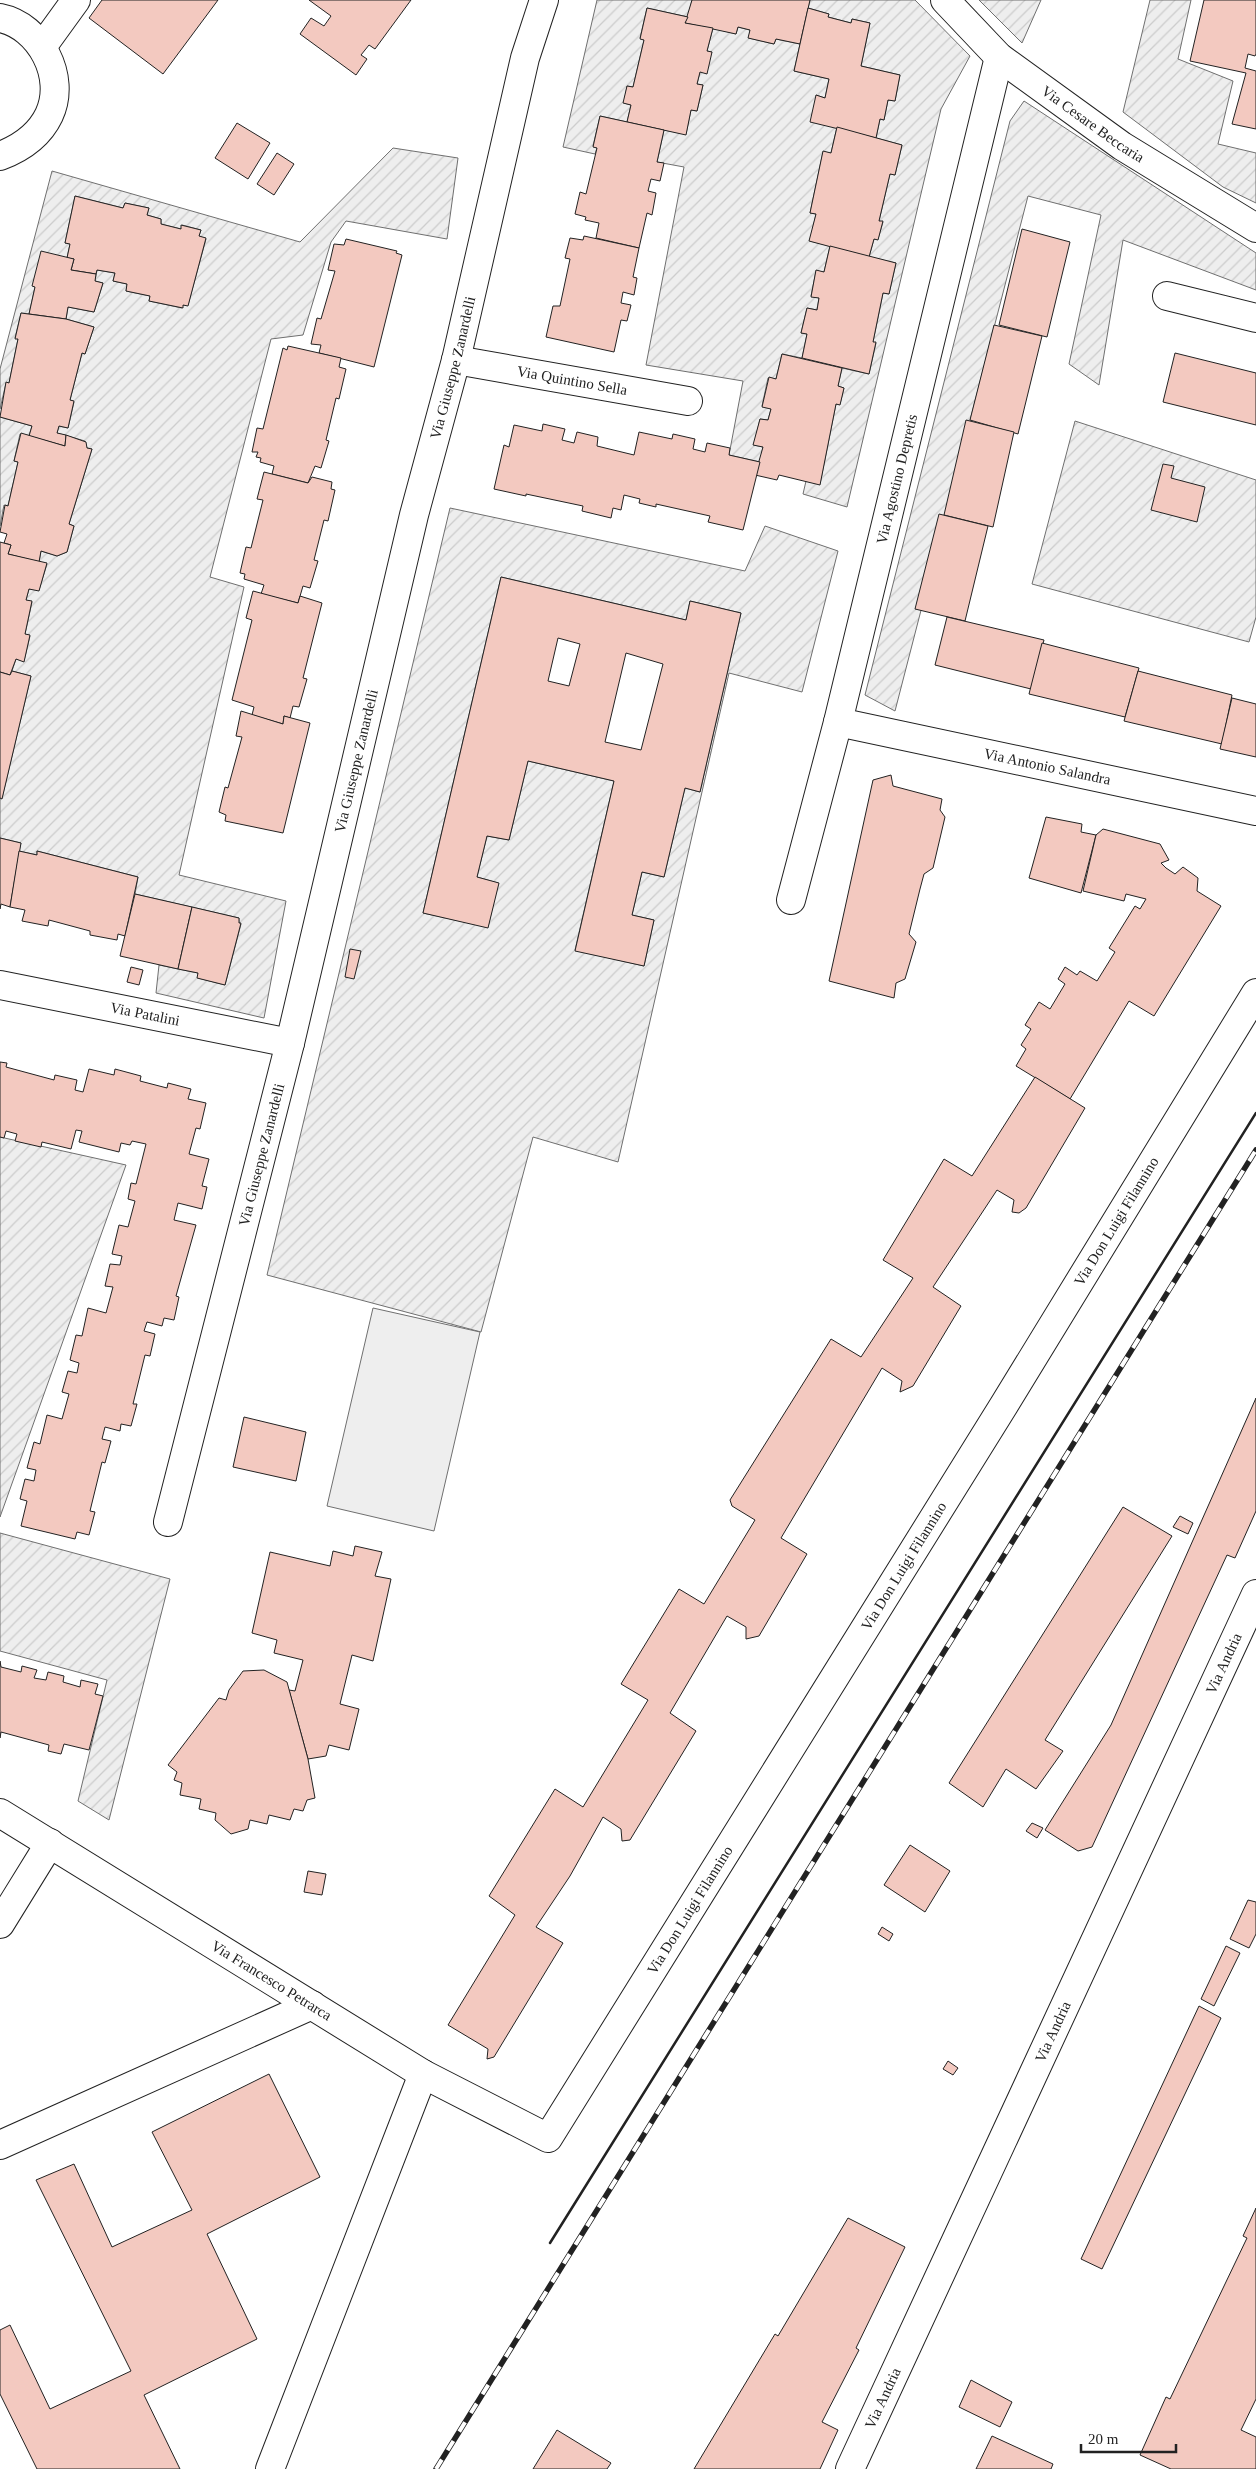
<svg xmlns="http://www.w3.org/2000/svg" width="1256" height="2469" font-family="'Times New Roman',serif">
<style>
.garden{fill:url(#garden-furrows);stroke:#6f6f6f;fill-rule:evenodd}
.pitch{fill:#eee;stroke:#6f6f6f}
.building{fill:#f3c9c0;stroke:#222;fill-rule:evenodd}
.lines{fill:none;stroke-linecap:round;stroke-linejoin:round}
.street-casing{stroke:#222;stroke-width:30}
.secondary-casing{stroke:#222;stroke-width:30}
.street{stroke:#fff;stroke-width:28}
.secondary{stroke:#fff;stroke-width:28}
.rail-casing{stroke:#222;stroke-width:5.5}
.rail{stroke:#fff;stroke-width:4;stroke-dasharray:11;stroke-linecap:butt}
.wall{stroke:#222;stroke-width:2.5}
.labels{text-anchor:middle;stroke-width:4;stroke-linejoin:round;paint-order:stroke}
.street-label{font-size:15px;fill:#222;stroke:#fff}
</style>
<defs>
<pattern id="garden-furrows" width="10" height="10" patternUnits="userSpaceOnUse" patternTransform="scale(1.25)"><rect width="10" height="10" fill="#eee"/><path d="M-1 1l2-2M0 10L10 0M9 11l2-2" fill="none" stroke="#ccc"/></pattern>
</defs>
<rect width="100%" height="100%" fill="#fff"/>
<g class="garden">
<path d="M597 0H692L688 17 647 8 640 38 644 40 633 87 627 86 624 103 631 105 627 122 600 116 593 146 597 148 595 154 563 147Z"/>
<path d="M810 0H915L970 56 941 109 847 507 803 494 806 481 820 484 836 404H840L844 388 838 386 842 368 869 374 876 343 873 342 883 293 889 294 896 263 869 257 874 239H878L883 222 879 221 890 174 895 175 902 145 876 138 880 119 884 120 888 100 895 101 900 75 861 66 870 23 852 19 851 23 828 17 829 14 808 8Z"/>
<path d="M979 0H1041L1022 43Z"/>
<path d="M1150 0H1191L1178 59 1233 81 1218 144 1256 153V203L1223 187 1123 112Z"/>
<path d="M738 27 750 30 749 38 774 44 776 39 800 44 794 71 829 79 825 98 816 95 837 127 831 153 823 152 810 213 816 214 810 241 830 246 824 272 816 271 811 296 819 298 817 310 807 308 801 333 807 334 802 358 782 354 776 379 768 378 762 406 771 409 768 420 760 419 754 445 763 447 760 462 729 455 743 381 646 365 684 167 657 162 664 130 686 134 691 110 697 111 703 85 697 84 700 72 712 52 707 51 713 28 736 34Z"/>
<path d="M1024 101 1256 253V290L1123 240 1099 385 1069 364 1101 215 1028 196 895 711 865 695 1010 121Z"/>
<path d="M393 148 458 158 447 239 346 221 331 242 303 335 271 339 210 577 244 587 179 875 286 901 264 1018 156 993 159 965 198 973V978L225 985 241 924 239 923V918L135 894 138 877 37 851V855L19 851 21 843 0 838V798H2L31 676 12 671 16 659 24 661 30 636 25 634 32 602 26 600 29 589 39 590 47 564 39 562 41 551 57 556 67 552 74 526 69 524 92 449 87 448 85 441 57 433 59 426 68 428 74 402 70 400 82 353 85 354 94 327 66 319 68 307 94 312 103 283 95 281 97 270 115 273 113 281 127 284 126 291 150 296 149 301 182 308 183 305H188L206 239 199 236 201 230 182 225 181 229 161 224V219L147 215 149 208 125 203 123 208 75 196 65 243 70 244 67 258 35 287 29 314 21 313 15 338 18 339 9 383H6L0 409V369L52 171 300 242Z"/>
<path d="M0 417 32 426 29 436 20 434 14 461 18 462 8 506 4 505 0 526Z"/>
<path d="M1075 421 1256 480V617L1249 642 1032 584Z"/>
<path d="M450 508 745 571 765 526 838 551 802 692 729 673 618 1162 533 1137 481 1332 267 1275ZM501 577 686 620 690 601 741 613 700 792 685 788 664 877 642 872 632 915 654 920 644 966 575 950 614 781 528 761 509 840 487 836 477 877 498 883 488 927 423 913Z"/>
<path d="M0 1137 126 1165 0 1517Z"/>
<path d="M0 1533 170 1579 109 1820 78 1801 107 1680 0 1651Z"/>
</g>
<path class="pitch" d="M373 1308 480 1332 434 1531 327 1506Z"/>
<g class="building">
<path d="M102 0H218L163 74 89 18Z"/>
<path d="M309 0H411L375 49 369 45 361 55 367 59 356 75 300 34 311 18 324 26 331 16Z"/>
<path d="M692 0H810L800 44 776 39 774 44 748 38 750 30 738 27 736 34 685 23Z"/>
<path d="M1204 0H1256V54L1255 56 1248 54 1245 68 1256 71V129L1232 124 1246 73 1190 61Z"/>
<path d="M647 8 688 17 685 23 713 28 707 51 712 52 707 74 700 72 697 84 703 85 697 111 691 110 686 135 627 122 631 105 623 103 627 86 633 87 644 40 640 39Z"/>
<path d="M808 8 829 14 828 17 851 23 852 19 870 23 861 66 900 75 895 101 888 100 884 120 880 119 876 138 810 122 816 95 825 98 829 79 794 71Z"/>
<path d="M600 116 664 130 657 162 664 163 660 181 651 179 648 191 656 193 652 215 647 213 639 248 596 238 599 223 585 220 586 217 575 214 580 192 586 194 597 148 593 147Z"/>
<path d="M237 123 270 143 248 179 215 158Z"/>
<path d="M837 127 902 145 895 175 890 174 879 221H883L878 240 874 239 869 257 809 241 816 214 810 213 823 151 831 153Z"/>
<path d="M277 153 294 164 274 195 257 184Z"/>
<path d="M75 196 123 208 125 203 149 208 147 215 161 219V224L181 229V225L201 230 199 236 206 238 188 306 183 305V308L149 301 150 296 126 291 127 284 113 281 115 273 97 270 96 274 71 270 74 259 67 258 70 244 65 243Z"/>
<path d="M1022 229 1070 242 1047 337 999 325Z"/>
<path d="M584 236 639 248 633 277 637 278 634 295 623 292 621 303 631 305 627 321 621 320 614 352 546 337 553 306H560L570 259 565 258 570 238 583 240Z"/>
<path d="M346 239 397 251 396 253 402 255 374 367 319 353 321 345 311 344 317 318 321 319 335 271 328 270 334 244 344 245Z"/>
<path d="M830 246 896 263 889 294 883 293 873 342H876L869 374 802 358 807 334 801 333 807 308 817 310 819 298 811 297 816 270 824 272Z"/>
<path d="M41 251 74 259 71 270 96 274 95 281 103 283 94 312 68 307 66 319 29 314 35 287 32 286Z"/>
<path d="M21 313 66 319 94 327 85 354 82 353 70 400 74 401 68 428 59 426 57 433 66 435 65 446 29 436 32 426 0 417 6 382 9 383 18 339H15Z"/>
<path d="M994 325 1042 336 1018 434 970 420Z"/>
<path d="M288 346 341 358 339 367 346 369 339 399 336 398 326 440 329 441 321 468 315 466 308 483 272 474 274 466 260 462 261 458 256 457 258 452H252L257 428 263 429 283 348 287 350Z"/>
<path d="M1175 353 1256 373V425L1163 402Z"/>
<path d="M782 354 842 368 838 386 844 388 840 405 836 404 820 485 779 475 777 480 755 475 763 447 753 445 760 419 768 420 771 409 762 407 769 377 776 379Z"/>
<path d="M966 420 1014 432 993 527 944 515Z"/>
<path d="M543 424 565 429 562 440 574 443 577 432 598 437 597 446 634 455 639 432 672 439 673 434 695 439 693 449 705 452 707 443 730 448 729 455 760 462 743 530 708 522 710 516 656 504V507L639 503 640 499 624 495 621 510 613 508 611 518 582 511 583 506 526 494V496L494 489 504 445 509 447 514 425 542 431Z"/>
<path d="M21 433 65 446 66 435 86 442 87 448 92 449 69 524 74 526 67 552 57 556 41 551 39 562 8 554 11 545 4 543 7 534 0 532 5 505 8 506 18 462 14 461Z"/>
<path d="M1163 464 1174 466 1171 478 1205 487 1197 522 1151 510Z"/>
<path d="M264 472 308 483 312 477 332 482 331 489 335 490 328 521 324 520 314 560 318 561 310 588 303 586 298 603 261 594 264 585 244 579 245 574 240 573 246 547 251 548 263 500 257 499Z"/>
<path d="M939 514 988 526 965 621 915 609Z"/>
<path d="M0 542 11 545 8 554 47 563 39 591 29 589 26 600 32 601 25 634 30 635 24 662 16 659 10 675 0 672Z"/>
<path d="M501 577 686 620 690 601 741 613 700 792 685 788 664 877 642 872 632 915 654 920 644 966 575 951 614 781 528 761 509 840 487 836 477 877 499 883 488 928 423 913ZM558 638 580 644 569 686 548 681ZM626 653 663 664 641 750 605 742Z"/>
<path d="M253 591 298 603 300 596 322 603 303 678 307 679 299 707 293 706 290 718 284 716 283 724 252 715 254 707 232 700 252 620 246 618Z"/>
<path d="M947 617 1044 640 1031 689 935 665Z"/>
<path d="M1042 643 1139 668 1125 717 1029 694Z"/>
<path d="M12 671 31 676 2 799 0 798V672L10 675Z"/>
<path d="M1138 671 1232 695 1222 744 1124 721Z"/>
<path d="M1232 698 1256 704V757L1220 749Z"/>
<path d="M241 711 283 724 284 716 310 723 283 833 225 821 226 815 219 812 225 787 228 788 242 737 236 736Z"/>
<path d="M891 775 893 786 942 799 940 810 945 817 933 868 924 874 920 889 909 934 916 942 905 979 896 983 894 998 829 981 873 780Z"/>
<path d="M1046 817 1082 824 1081 832 1096 835 1081 893 1029 878Z"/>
<path d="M1103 829 1160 844 1169 860 1161 863 1166 868 1175 874 1183 867 1198 878 1197 891 1221 906 1154 1016 1129 1001 1070 1099 1016 1066 1026 1049 1021 1045 1031 1029 1025 1025 1039 1002 1050 1009 1065 984 1058 979 1065 967 1077 975 1080 971 1097 981 1115 952 1109 948 1135 906 1140 909 1146 899 1126 894 1124 901 1083 891 1096 835Z"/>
<path d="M0 838 21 843 10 907 1 904 0 909Z"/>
<path d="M19 851 37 855V851L138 877 125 936 118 934 117 940 90 935V931L49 920 48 926 22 921 25 910 10 907Z"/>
<path d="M135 894 192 907 178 969 120 956Z"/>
<path d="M192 907 239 918V923H241L225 985 197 978 198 973 178 969Z"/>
<path d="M350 949 361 951 354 979 345 977Z"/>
<path d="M131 967 143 970 139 985 127 982Z"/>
<path d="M0 1062 7 1063 6 1067 54 1080 55 1075 77 1080 75 1090 83 1092 89 1069 114 1075 115 1069 141 1076 140 1081 167 1088 168 1083 191 1089 188 1099 206 1103 200 1129 196 1128 189 1154 209 1159 202 1186 207 1187 202 1209 178 1203 174 1220 196 1225 176 1296 179 1297 174 1320 164 1318 162 1326 147 1322 144 1331 155 1334 150 1356 145 1355 133 1404H137L131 1426 121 1424 120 1431 105 1427 102 1439 111 1441 105 1463 102 1462 90 1511 95 1512 89 1535 77 1532 75 1539 21 1526 27 1501 20 1499 25 1479 34 1481 36 1470 27 1468 34 1442 40 1444 47 1415 62 1419 69 1394 62 1392 68 1371 77 1373 79 1363 70 1360 76 1335 82 1336 88 1308 106 1313 113 1287 105 1286 110 1264 120 1265 122 1256 112 1254 119 1225 128 1227 135 1201 128 1199 131 1183 136 1184 146 1144 132 1141 130 1145 121 1143 119 1152 79 1142 82 1131 76 1130 71 1149 42 1142 41 1147 15 1141 17 1134 6 1131 4 1138 0 1137Z"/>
<path d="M1035 1077 1085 1108 1026 1208 1019 1213 1012 1212 1014 1200 997 1190 933 1287 961 1306 913 1386 900 1392 902 1381 882 1368 781 1538 807 1554 759 1636 746 1639V1627L727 1616 670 1713 696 1731 630 1840 622 1841 621 1829 603 1817 570 1876 536 1927 563 1943 494 2057 487 2059 488 2049 448 2025 515 1915 489 1896 555 1789 583 1807 648 1700 621 1684 679 1589 704 1604 755 1520 732 1506 730 1500 831 1339 861 1357 913 1278 883 1260 944 1159 972 1176Z"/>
<path d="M1256 1398V1511L1235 1558 1227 1555 1092 1847 1078 1851 1045 1830 1111 1725Z"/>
<path d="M244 1417 306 1432 296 1481 233 1467Z"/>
<path d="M1123 1507 1172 1536 1045 1740 1063 1751 1036 1789 1006 1769 983 1807 949 1783Z"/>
<path d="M1180 1516 1193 1523 1188 1534 1173 1527Z"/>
<path d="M355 1546 382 1552 375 1576 391 1579 373 1661 352 1655 340 1704 359 1709 349 1750 329 1745 326 1756 308 1759 289 1690 295 1691 303 1660 274 1653 277 1640 252 1633 270 1552 330 1566 333 1551 353 1556Z"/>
<path d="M0 1661 1 1667 21 1672 22 1666 37 1670 34 1678 46 1680 48 1672 64 1676 63 1682 80 1687 81 1680 98 1684 95 1694 103 1696 89 1750 64 1744 61 1754 48 1751 49 1745 1 1732 0 1738Z"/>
<path d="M264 1670 287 1682 308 1759 315 1798 307 1800 303 1811 294 1809 290 1820 269 1815 267 1824 250 1820 248 1829 231 1834 215 1820 216 1813 199 1809 201 1799 180 1795 182 1783 174 1780 177 1772 168 1765 219 1698 226 1700 229 1690 243 1671Z"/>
<path d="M1032 1823 1043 1828 1037 1838 1026 1831Z"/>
<path d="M910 1845 950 1871 925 1912 884 1885Z"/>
<path d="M308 1871 326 1874 322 1895 304 1892Z"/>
<path d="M1248 1900 1256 1902V1934L1249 1948 1230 1939Z"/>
<path d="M882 1927 893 1934 889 1941 878 1934Z"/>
<path d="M1226 1946 1240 1953 1214 2006 1201 1999Z"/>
<path d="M1199 2006 1221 2018 1102 2269 1081 2259Z"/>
<path d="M948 2061 958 2068 953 2075 943 2069Z"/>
<path d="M269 2074 320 2177 207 2234 257 2339 144 2395 180 2469H37L0 2394V2330L10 2325 50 2409 131 2371 36 2180 74 2164 112 2247 192 2210 152 2132Z"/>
<path d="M1256 2208V2399L1241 2430 1256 2437V2469H1171L1140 2455 1166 2397 1170 2399 1247 2238 1243 2236Z"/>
<path d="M848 2218 905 2247 856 2348 859 2350 822 2422 838 2430 820 2469H694L775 2334 778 2336Z"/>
<path d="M971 2380 1012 2402 1000 2427 959 2407Z"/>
<path d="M557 2430 611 2463 607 2469H533Z"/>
<path d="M992 2436 1053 2464 1051 2469H976Z"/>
</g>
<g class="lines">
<g class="street-casing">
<g id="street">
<path id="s1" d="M945 0 999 57 1122 146 1256 228"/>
<path d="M1167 296 1256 318"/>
<path id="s2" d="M456 360 688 401"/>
<path id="s3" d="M838 722 1256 811"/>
<path id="s4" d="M791 900 838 722 999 57"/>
<path id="s5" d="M0 985 290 1043"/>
<path id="s6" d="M168 1522 290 1043 414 515 456 360 525 58 544 0"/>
<path id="s7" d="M0 1813 423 2074 548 2138 1004 1405 1256 993"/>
<path d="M0 1924 50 1843"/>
<path d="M0 2145 312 2005"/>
<path d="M270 2469 423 2074"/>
</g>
</g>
<g class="secondary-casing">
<g id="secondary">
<path d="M0 18C40 26 67 77 49 115 39 136 21 148 0 156"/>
<path d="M42 47 76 0"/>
<path id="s8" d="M850 2469 1256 1594"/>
</g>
</g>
<use href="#street" class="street"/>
<use href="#secondary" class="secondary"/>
<g class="rail-casing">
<path id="rail" d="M436 2469 1256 1150"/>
</g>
<use href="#rail" class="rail"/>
<path class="wall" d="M550 2243 1256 1113"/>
</g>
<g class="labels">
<g class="street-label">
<text dy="5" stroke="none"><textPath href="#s1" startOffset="194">Via Cesare Beccaria</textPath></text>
<text dy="5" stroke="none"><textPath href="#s6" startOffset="1189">Via Giuseppe Zanardelli</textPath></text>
<text dy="5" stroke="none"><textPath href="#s2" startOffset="118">Via Quintino Sella</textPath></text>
<text dy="5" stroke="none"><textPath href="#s4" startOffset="434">Via Agostino Depretis</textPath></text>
<text dy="5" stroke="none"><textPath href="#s6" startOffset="784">Via Giuseppe Zanardelli</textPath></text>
<text dy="5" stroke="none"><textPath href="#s3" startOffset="214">Via Antonio Salandra</textPath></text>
<text dy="5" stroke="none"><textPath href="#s5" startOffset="148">Via Patalini</textPath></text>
<text dy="5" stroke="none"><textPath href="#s6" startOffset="379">Via Giuseppe Zanardelli</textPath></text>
<text dy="5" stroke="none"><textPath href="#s7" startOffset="1716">Via Don Luigi Filannino</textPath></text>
<text dy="5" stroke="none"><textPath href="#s7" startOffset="1311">Via Don Luigi Filannino</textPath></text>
<text dy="5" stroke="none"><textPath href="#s8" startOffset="888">Via Andria</textPath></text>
<text dy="5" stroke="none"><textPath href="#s7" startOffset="906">Via Don Luigi Filannino</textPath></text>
<text dy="5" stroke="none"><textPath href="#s7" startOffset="319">Via Francesco Petrarca</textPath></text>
<text dy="5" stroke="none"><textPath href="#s8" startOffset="482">Via Andria</textPath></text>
<text dy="5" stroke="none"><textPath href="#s8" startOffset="78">Via Andria</textPath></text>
</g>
</g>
<path d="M1081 2444v8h95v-8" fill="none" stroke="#222222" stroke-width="2.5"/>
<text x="1088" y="2444" font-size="15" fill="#222222" stroke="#ffffff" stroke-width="4" paint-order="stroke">20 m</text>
</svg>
